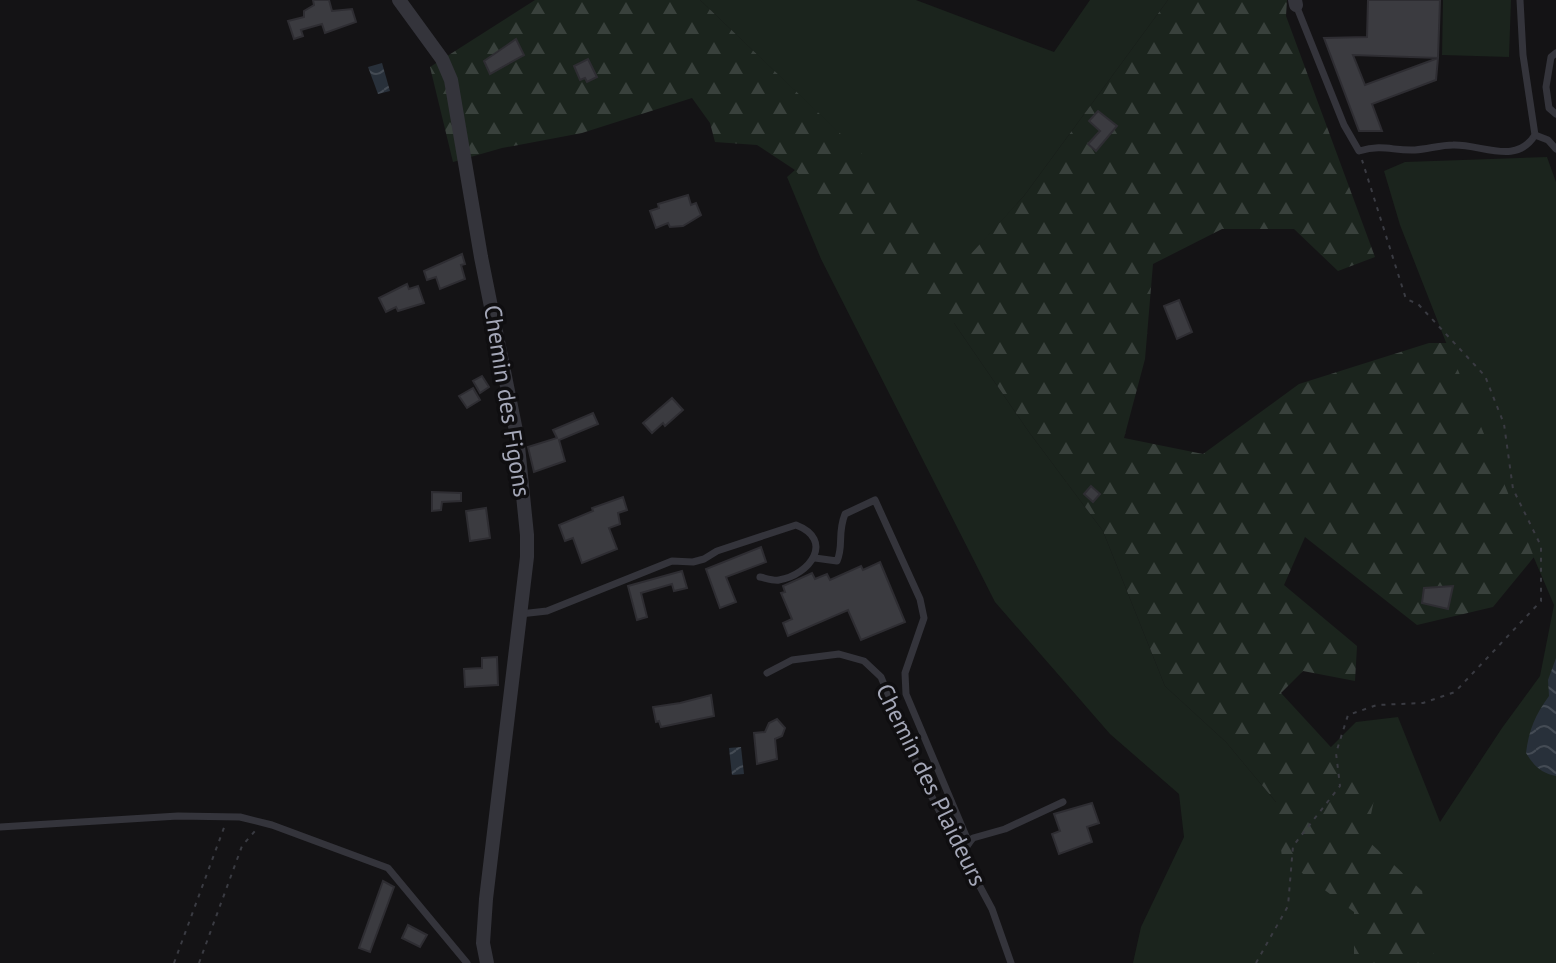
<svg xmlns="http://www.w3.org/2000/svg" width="1556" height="963" font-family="'PT Sans',sans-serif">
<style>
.grass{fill:#1b241d}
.forest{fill:url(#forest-firs)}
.water{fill:url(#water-waves)}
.building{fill:#3b3b40;stroke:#2e2d32;stroke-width:2}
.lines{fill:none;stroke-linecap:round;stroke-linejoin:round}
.path{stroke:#3a3b42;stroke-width:2;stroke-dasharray:4 6;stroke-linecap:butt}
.service{stroke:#34343b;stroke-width:7}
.minor{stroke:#34343b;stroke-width:14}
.labels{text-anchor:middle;stroke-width:7;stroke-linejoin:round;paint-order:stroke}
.street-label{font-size:24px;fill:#a4a7b7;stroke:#0f0e10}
</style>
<defs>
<pattern id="forest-firs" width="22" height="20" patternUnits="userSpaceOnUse" patternTransform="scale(2)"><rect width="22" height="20" fill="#1b241d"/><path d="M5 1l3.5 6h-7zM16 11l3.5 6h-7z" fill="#39413c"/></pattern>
<pattern id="water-waves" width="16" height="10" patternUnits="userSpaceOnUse" patternTransform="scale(2)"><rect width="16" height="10" fill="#28303a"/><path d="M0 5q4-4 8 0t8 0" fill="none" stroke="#444b54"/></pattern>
</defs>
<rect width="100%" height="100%" fill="#141315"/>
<g class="grass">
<path d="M700 0H916L1054 52 1090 0H1168L1024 196 969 257 954 323 1029 432 1103 531 1165 686 1226 742 1276 802 1356 722 1398 717 1440 822 1502 728 1540 676 1554 605 1492 460 1400 225 1384 171 1405 162 1547 157 1556 182V963H1133L1141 927 1184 837 1179 794 1110 734 995 602 821 259 787 177 838 132Z"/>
<path d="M1443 0H1511L1509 57 1442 55Z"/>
</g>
<path class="forest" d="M535 0H700L969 256 1024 196 1168 0H1287L1286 16 1375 257 1338 271 1294 229H1222L1153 264 1145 359 1124 438 1203 454 1299 384 1429 343H1447L1534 557 1493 607 1417 625 1305 537 1284 585 1357 646 1355 681 1303 671 1281 693 1375 795 1366 839 1422 891 1435 963H1354V912L1282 858 1276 802 1226 742 1165 686 1103 531 1029 432 954 323 903 295 795 170 757 145 715 142 710 123 692 98 582 133 502 148 453 162 430 67Z"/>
<g class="water">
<path d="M382 63 390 91 378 94 368 67Z"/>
<path d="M1556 658V776C1541 773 1534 766 1526 753 1529 730 1535 715 1549 696L1548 680Z"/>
<path d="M741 747 744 774 732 775 729 748Z"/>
</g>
<g class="building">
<path d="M313 0H329L332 11 352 9 356 22 325 33 322 24 301 30 303 36 294 39 288 21 304 17V11L314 5Z"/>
<path d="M1368 0H1440L1438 58 1353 55 1365 85 1438 58 1436 80 1372 104 1382 131H1359L1324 38 1367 37Z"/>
<path d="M516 39 524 55 490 74 484 61Z"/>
<path d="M588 59 597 77 587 82 585 78 580 80 574 66Z"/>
<path d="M1098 111 1117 126 1096 151 1088 144 1100 131 1089 121Z"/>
<path d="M688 195 691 205 696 203 701 215 683 226 670 227 668 223 656 228 650 211 659 208 658 204Z"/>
<path d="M462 254 465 264 461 265 465 279 440 289 436 277 427 280 424 271Z"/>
<path d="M407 284 409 289 418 286 424 303 398 311 396 307 386 312 379 298Z"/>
<path d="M1179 300 1192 332 1177 339 1164 306Z"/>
<path d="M482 376 489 387 480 393 473 381Z"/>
<path d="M473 388 480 400 467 408 459 396Z"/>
<path d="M672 398 683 410 665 426 663 423 652 433 643 423Z"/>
<path d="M593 413 598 424 559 440 565 461 534 472 528 447 557 438 553 430Z"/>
<path d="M1091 486 1100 494 1093 502 1084 494Z"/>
<path d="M432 492 461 493V501L442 502 441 510 432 511Z"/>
<path d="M623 497 627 510 618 513 620 524 609 528 617 549 582 563 573 538 565 541 559 525 593 511 592 508Z"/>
<path d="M486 508 490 538 470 541 466 511Z"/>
<path d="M761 547 766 562 726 577 736 602 720 608 706 569Z"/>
<path d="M880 562 905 622 861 640 848 610 788 636 783 623 792 619 781 593 785 592 783 586 812 573 815 579 827 574 830 580 861 566 863 570Z"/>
<path d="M682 571 687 588 674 591 672 584 641 593 647 617 637 620 628 586Z"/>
<path d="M1453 586 1448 609 1422 603 1424 588Z"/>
<path d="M497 657 498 685 465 687 464 669 482 668V658Z"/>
<path d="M711 695 714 716 661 727 659 721 656 722 653 707 680 703Z"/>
<path d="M777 719 785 728 782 736 775 739 777 759 757 764 754 733 765 732 769 723Z"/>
<path d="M1092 803 1099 823 1087 827 1092 842 1059 854 1052 834 1060 831 1054 814Z"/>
<path d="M383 881 394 887 370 952 359 948Z"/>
<path d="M408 925 427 935 420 947 402 938Z"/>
</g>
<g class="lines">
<g class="path">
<path d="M174 963 225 825"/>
<path d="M199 963 242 846 255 831"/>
<path d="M1256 963 1288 906 1293 846 1340 786 1336 753 1348 715 1377 705 1423 703 1455 692 1541 601V546L1513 489 1504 424 1485 376 1418 304 1406 299 1362 160"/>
</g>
<g class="service">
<path d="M1296 5 1344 125 1359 151C1384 144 1392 151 1415 150 1428 149 1441 145 1453 145 1482 144 1516 166 1535 135L1523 55 1520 0"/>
<path d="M1556 53 1551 57 1546 87 1549 108 1556 114"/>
<path d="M1535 135 1548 140 1556 149"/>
<path d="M815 558 837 561C844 545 837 534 845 514L875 500 920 599 924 618 905 673 906 694 969 843 962 855"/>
<path d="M520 614 547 611 672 561 693 562 704 559 717 551 796 525C835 540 810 575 779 580 774 581 765 578 760 577"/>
<path d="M767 673 792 660 839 654 864 661 881 677 926 786 992 909 1011 963"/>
<path d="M0 827 178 816 240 817 272 825 388 868 467 963"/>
<path d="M969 843 973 838 1005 829 1063 802"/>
</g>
<g class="minor">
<path d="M399 0 442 59 451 80 481 257 517 436 527 535V557L486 899 483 943 487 963"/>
<path d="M1295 0 1296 5"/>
</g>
</g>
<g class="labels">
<g class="street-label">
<text transform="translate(507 401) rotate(81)" y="8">Chemin des Figons</text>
<text transform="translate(931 785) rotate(64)" y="8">Chemin des Plaideurs</text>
</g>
</g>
</svg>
